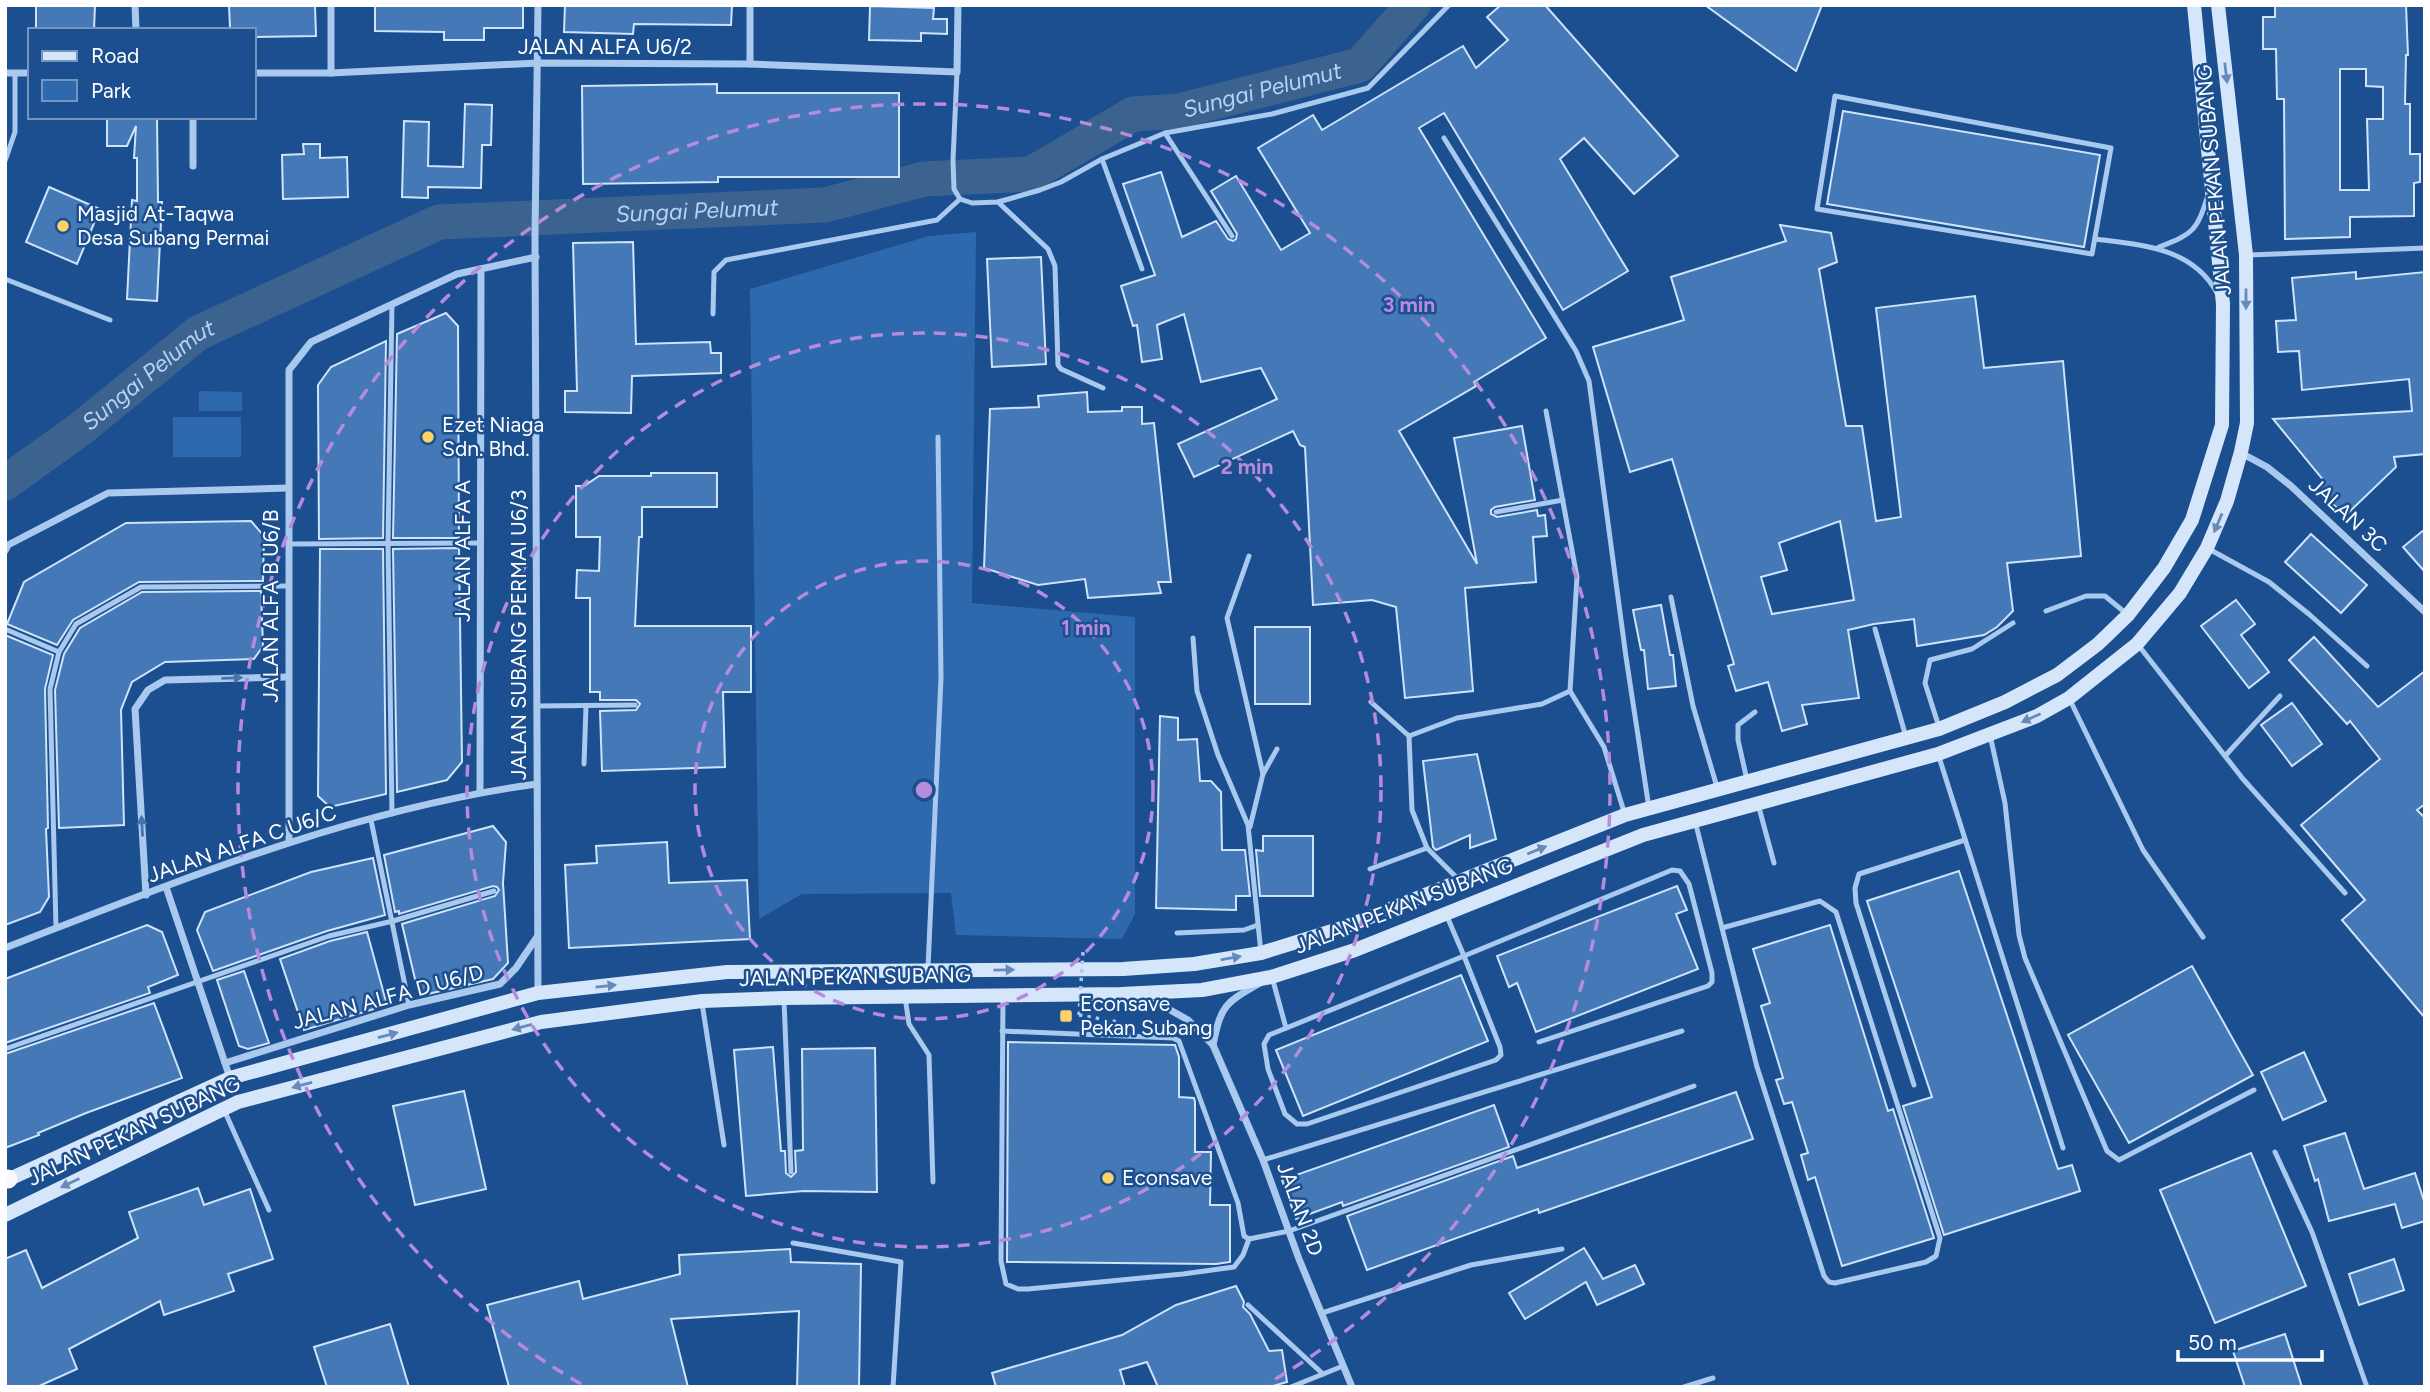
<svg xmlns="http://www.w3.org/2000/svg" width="2430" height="1392" font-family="Figtree,sans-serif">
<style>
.green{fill:#2e69ad}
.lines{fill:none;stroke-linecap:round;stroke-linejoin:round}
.river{stroke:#3c6290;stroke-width:35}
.building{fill:#4478b7;stroke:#cfe3fa;stroke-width:2;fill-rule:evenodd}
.path{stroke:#a9c9ee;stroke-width:3.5;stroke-dasharray:3.5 5;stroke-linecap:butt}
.service{stroke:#a9c9ee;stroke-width:5}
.minor{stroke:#a9c9ee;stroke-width:7}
.secondary{stroke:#d6e6fa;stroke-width:14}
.trunk{stroke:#f8faff;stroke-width:19}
.path-bridge{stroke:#a9c9ee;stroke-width:3.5;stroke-dasharray:3.5 5;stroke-linecap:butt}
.oneway{fill:#668bba}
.oneway2{fill:#4674ac}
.ring{fill:none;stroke:#b68bdc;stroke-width:3.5;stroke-dasharray:12 9}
.poi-dot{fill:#ffd166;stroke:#1b4f8f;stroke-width:2.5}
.labels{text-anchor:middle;stroke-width:5;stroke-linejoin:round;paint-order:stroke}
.street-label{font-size:21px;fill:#fff;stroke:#1b4f8f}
.poi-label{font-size:21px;fill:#fff;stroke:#1b4f8f;text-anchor:start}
.water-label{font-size:23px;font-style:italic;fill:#b5d3f5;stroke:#1b4f8f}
.centre{fill:#b68bdc;stroke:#1b4f8f;stroke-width:3.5}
.ring-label{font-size:21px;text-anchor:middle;font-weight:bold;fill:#b68bdc;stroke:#1b4f8f;stroke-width:5;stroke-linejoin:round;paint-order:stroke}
</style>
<rect width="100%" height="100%" fill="#1b4f8f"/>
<g class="green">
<path d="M976 232 972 603 1135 617V914L1122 939 956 935 951 893 802 894 759 919 750 289 929 236Z"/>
<path d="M199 391 242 392V411H199Z"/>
<rect x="173" y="417" width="68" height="40"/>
</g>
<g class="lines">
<path class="river" id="s1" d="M5 483 79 430 198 333 439 222 825 205 924 179 1031 174 1133 114 1179 111 1360 65 1413 5"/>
</g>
<g class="building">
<path d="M36 5H95L94 30H36Z"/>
<path d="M229 5H315L316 36 254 37V30H249V28H230Z"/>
<path d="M375 5H523V28H484V40H444V32L375 31Z"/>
<path d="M565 5H732L731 25 634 24 633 34 564 32Z"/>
<path d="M1501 5H1545L1678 156 1634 194 1584 138 1560 159 1628 271 1563 310 1444 113 1419 128 1546 338 1474 382 1476 386 1399 431 1477 564 1454 438 1522 426 1535 500 1495 507 1491 510V514L1497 517 1537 510 1538 516 1545 515 1547 536 1533 537 1536 582 1465 588 1473 691 1405 698 1396 607 1372 600 1313 605 1305 447 1300 445 1293 431 1194 477 1178 444 1277 399 1261 368 1201 382 1184 314 1157 325 1162 359 1142 362 1137 325 1133 326 1121 286 1155 275 1123 184 1161 172 1182 237 1216 221 1228 239 1233 241 1236 239 1237 234 1211 191 1236 176 1281 250 1310 233 1258 148 1313 115 1322 130 1463 46 1476 68 1508 40 1487 17Z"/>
<path d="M1705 5H1822L1796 71Z"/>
<path d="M2275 5H2406L2408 55H2406L2405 104H2410V154H2420V182L2414 183V216L2350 217V237L2285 239 2284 99H2277L2276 49H2263V17H2275ZM2340 69H2366V86L2383 87V119H2367L2369 190H2340Z"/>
<path d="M870 6 934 8 933 19H947V34L921 33V41L869 40Z"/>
<path d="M717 84V93H899V177H718V182L583 184 582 86Z"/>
<path d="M465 104 492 105 491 145H482L481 188 428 187V198L402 197 404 121 429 122 428 166 463 167Z"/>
<path d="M1843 111 2100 155 2084 247 1827 204Z"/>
<path d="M157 117 158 202H162L157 301 127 299 132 200 137 201V158H134L136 126 127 146H107V118Z"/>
<path d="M303 144H320V158L347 157 348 197 283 199 282 155 304 154Z"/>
<path d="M49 187 100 209 77 264 26 242Z"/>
<path d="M1780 225 1831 233 1837 262 1819 269 1846 426H1862L1876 521 1901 517 1876 308 1975 296 1984 368 2063 361 2081 556 2007 563 2013 611 1997 627 1984 635 1917 646 1914 619 1874 624 1848 630 1859 698 1802 705 1807 724 1782 731 1768 682 1736 691 1728 666 1734 664 1672 459 1630 472 1593 347 1684 320 1671 277 1786 241ZM1840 521 1854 600 1772 614 1761 577 1787 570 1779 543Z"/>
<path d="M633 242 636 344 710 342 711 353H721V373L632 376 631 413 565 412V391H577L573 243Z"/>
<path d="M1041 257 1046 364 992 367 987 259Z"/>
<path d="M2356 272V279L2425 272V454L2394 457 2396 467 2346 515 2315 490 2325 482 2273 419 2412 411 2409 379 2302 390 2299 351 2278 352 2276 321 2296 320 2292 278Z"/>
<path d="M446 313 458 326 459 538H393L397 334Z"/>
<path d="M386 341 383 538 319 539 318 385 331 367Z"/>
<path d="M1087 392 1088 412 1122 411V407H1142V424L1154 423 1171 582H1158L1161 593 1088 598 1085 579 1038 585 984 568 990 409 1039 407 1038 396Z"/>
<path d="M651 473H717V507H642V537H639L635 626H751V692H723L725 767 602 771 600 711 636 710 640 704 636 700H600V692H590V598H576L577 570 599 571 600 537H576V486H584L599 476H651Z"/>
<path d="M251 521 264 536 263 581 139 582 73 620 57 645 7 624 24 582 126 523Z"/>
<path d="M2425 529V572L2403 547Z"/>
<path d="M2311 534 2367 585 2341 613 2285 562Z"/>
<path d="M459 548 462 762 447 780 397 792 393 549Z"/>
<path d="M320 549H383L386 794 330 807 318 796Z"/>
<path d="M261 591 263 646 254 659 165 662 132 682 121 710 124 825 59 828 55 690 64 654 80 628 142 592Z"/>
<path d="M2236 600 2255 624 2241 635 2269 672 2249 688 2201 626Z"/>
<path d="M1661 605 1670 655H1673L1676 686 1648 689 1644 650H1641L1633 610Z"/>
<rect x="1255" y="627" width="55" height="77"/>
<path d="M5 635 53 655 45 689 48 828 46 829 49 897 40 912 5 925Z"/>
<path d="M2314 637 2378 707 2425 671V804L2417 810 2425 818V1018L2342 920 2365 900 2301 825 2380 759 2350 721 2347 724 2289 660Z"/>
<path d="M2292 703 2322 744 2292 766 2261 725Z"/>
<path d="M1160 716 1178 718V740L1197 739 1200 781H1211L1221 792 1222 850H1245L1250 896H1236V910L1156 908Z"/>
<path d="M1477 754 1496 839 1470 848V835L1436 850 1433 847 1423 761Z"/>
<path d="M493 826 506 842 503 883 508 963 493 979 419 996 402 924 495 896 499 890 497 887 493 886 399 914V911L395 912 384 855Z"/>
<path d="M1263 836H1313V896H1260L1256 850 1263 851Z"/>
<path d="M667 842 669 883 747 880 750 939 569 948 565 865 597 863 596 846Z"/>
<path d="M373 858 385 915 327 931 213 971 197 930 205 912 311 872Z"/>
<path d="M1959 871 2058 1169 2072 1165 2080 1191 1944 1235 1903 1106 1932 1097 1867 901Z"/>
<path d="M1677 886 1687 910 1676 914 1698 969 1536 1032 1517 983 1509 987 1497 956Z"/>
<path d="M147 925 162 932 178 975 148 987 150 993 5 1043V979Z"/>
<path d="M1830 925 1888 1111 1893 1109 1934 1238 1842 1266 1815 1177 1808 1180 1801 1155 1808 1153 1792 1102 1784 1104 1776 1080 1783 1078 1761 1006 1770 1003 1753 949Z"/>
<path d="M367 932 387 1005 304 1030 280 959 330 941Z"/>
<path d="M2192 966 2253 1075 2129 1143 2068 1035Z"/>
<path d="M244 971 269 1043 248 1049 239 1046 217 980Z"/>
<path d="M1461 975 1488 1041 1303 1116 1276 1050Z"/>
<path d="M154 1003 182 1078 86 1113 38 1133 39 1135 5 1148V1054Z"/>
<path d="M1008 1042 1175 1045 1179 1057V1097L1194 1098 1195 1102V1152H1211L1210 1205H1230V1262L1216 1264 1007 1262Z"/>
<path d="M773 1047 781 1151H785L786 1173 791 1177 796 1172 795 1151 803 1150 802 1049 875 1048 877 1192 804 1191 746 1196 734 1050Z"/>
<path d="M2304 1052 2326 1101 2283 1120 2261 1072Z"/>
<path d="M464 1091 486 1189 415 1205 393 1106Z"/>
<path d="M1736 1092 1753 1139 1539 1213 1538 1209 1367 1270 1347 1216 1513 1156 1517 1168Z"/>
<path d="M1494 1105 1509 1147 1343 1206 1342 1202 1296 1219 1282 1180Z"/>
<path d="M2345 1133 2364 1189 2415 1173 2425 1204V1221L2402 1228 2395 1204 2329 1221 2318 1179 2315 1181 2304 1146Z"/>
<path d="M2251 1153 2306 1286 2215 1323 2160 1190Z"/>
<path d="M198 1188 204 1205 250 1189 273 1259 228 1274 234 1291 164 1315 160 1301 69 1349 77 1369 37 1387H5V1259L26 1250 42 1288 138 1238 129 1212Z"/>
<path d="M1584 1248 1603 1279 1635 1265 1644 1284 1597 1305 1586 1282 1525 1319 1509 1293Z"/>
<path d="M790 1249 791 1262 861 1264 859 1387H797L799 1311 671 1319 688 1387H509L487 1305 579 1281 583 1299 680 1274 679 1255Z"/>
<path d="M2394 1259 2404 1290 2359 1305 2349 1274Z"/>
<path d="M1236 1286 1244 1302 1243 1307 1250 1314 1269 1351 1282 1350 1287 1382 1269 1387H1158L1147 1362 1120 1370 1125 1387H996L992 1373 1122 1335 1176 1305Z"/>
<path d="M390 1324 409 1387H327L314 1347Z"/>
<path d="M2285 1334 2302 1387H2245L2233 1351Z"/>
</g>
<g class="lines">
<path class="path" d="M1079 1015 1118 1022"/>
<g class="service">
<path d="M957 72 953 160 954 189 960 199 972 203 998 202 1040 190 1061 182 1102 159 1165 133 1272 114 1368 88 1449 5"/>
<path d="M1835 96 2111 148 2092 254 1817 209Z"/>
<path d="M1165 133 1232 236"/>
<path d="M1444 138 1576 351 1589 381 1626 657 1649 808"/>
<path d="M1102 159 1142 269"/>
<path d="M5 161 15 132V73"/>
<path d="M998 202 1048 249 1055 266 1058 365 1061 369 1103 388"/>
<path d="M2095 239C2141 245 2192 247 2217 293"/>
<path d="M2159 247C2193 234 2197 231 2208 195"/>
<path d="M2249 255 2425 248"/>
<path d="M5 279 110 320"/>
<path d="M392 304 388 543 392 814"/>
<path d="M713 314 714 272 726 260 937 220 960 199"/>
<path d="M1546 411 1577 577 1570 691 1604 747 1625 815"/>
<path d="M1496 512 1563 500"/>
<path d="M289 544 481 543"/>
<path d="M2207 548 2269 582 2310 615 2367 666"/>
<path d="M1249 556 1227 618 1263 774"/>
<path d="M1671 597 1693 706 1717 787"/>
<path d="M2046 611 2086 596H2105L2128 615"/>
<path d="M5 629 59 652"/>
<path d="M1875 629 1906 737"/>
<path d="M1193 638 1197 691 1218 755 1248 825 1261 953"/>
<path d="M2139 646 2243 779 2345 893"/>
<path d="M2069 698 2143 850 2203 937"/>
<path d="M1371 702 1409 736 1457 718 1542 704 1570 691"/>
<path d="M537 706 635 705"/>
<path d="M1939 727 1925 683 1930 660 1972 649 2013 623"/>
<path d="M1990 735 2005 803 2019 935 2025 958 2107 1151 2119 1160 2254 1090"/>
<path d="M1409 736 1412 810 1427 848 1458 879"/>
<path d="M2225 756 2280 696"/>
<path d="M1939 757 2063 1148"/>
<path d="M584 764 586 706"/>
<path d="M1747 780 1738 740V725L1755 712"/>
<path d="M1758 804 1774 863"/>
<path d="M371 820 409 1005"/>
<path d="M1695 821 1757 1067 1824 1276 1829 1282 1835 1283 1926 1262 1936 1256 1940 1238 1836 912 1820 901 1722 928"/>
<path d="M1250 827 1263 774 1277 749"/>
<path d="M1370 869 1427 848"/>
<path d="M1446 914 1464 956 1672 870 1680 871 1689 884 1712 973V982L1708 986 1539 1042"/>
<path d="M56 928 50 689 59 652 76 624 141 587 289 586"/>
<path d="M1177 933 1244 930 1258 925"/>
<path d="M1464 956 1500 1047 1501 1055 1496 1060 1307 1124H1297L1285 1114 1268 1069 1264 1044 1269 1035Z"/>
<path d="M928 968 941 678 938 437"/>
<path d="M1272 977 1286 1028"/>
<path d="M1003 996 1001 1261 1006 1284 1018 1289H1028L1183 1274 1234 1267 1243 1255 1249 1239"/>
<path d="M905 997 909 1024 929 1055 933 1182"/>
<path d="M784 1000 791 1172"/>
<path d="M702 1003 724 1145"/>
<path d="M1002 1031 1173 1038 1179 1041 1238 1203 1244 1236 1249 1239 1289 1231 1694 1086"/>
<path d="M5 1049 329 936 393 921 494 891"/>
<path d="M1914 1085 1856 903 1855 888 1859 874 1965 840"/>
<path d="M225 1112 269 1210"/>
<path d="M2275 1152 2312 1232 2367 1387"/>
<path d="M1263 1160 1682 1031"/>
<path d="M793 1243 901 1262 893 1387"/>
<path d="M1248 1305 1323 1374"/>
<path d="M1322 1313 1471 1265 1562 1249"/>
<path d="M1291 1387 1343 1366"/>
<path d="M1684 1387 1713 1378"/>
</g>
<g class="minor">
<path d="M135 5 136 30"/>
<path d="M331 5V73"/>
<path d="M538 5 535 235 538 993"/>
<path d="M750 64V5"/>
<path d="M5 73H30"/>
<path d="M254 73H331L538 63 750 64 957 72 958 5"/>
<path d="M193 117V166"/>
<path d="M2241 453 2267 467 2291 486 2425 612"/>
<path d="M5 551 8 545 108 493 288 488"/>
<path d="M480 792 481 269"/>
<path d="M289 842V370L311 342 457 274 536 257"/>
<path d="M166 887 230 1078"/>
<path d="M146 895 135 709 148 690 165 680 288 677"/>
<path d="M5 948C178 881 352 809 537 784"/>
<path d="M1132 997 1165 1007 1188 1020 1213 1045 1263 1160 1299 1259 1352 1387"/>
<path d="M1213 1045C1221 1005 1225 1003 1260 983"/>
<path d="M225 1063 409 1005 500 984 516 968 537 937"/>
</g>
<g class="secondary">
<path d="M5 1181 230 1078 538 993 727 972 1123 969 1194 964 1261 953 1345 927 1625 815 1939 729 2005 702 2057 675 2098 644 2128 615 2164 568 2192 520 2222 425 2223 304 2194 5"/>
<path d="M5 1215 238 1102 541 1022 702 1001 784 998 1121 994 1202 990 1271 977 1355 950 1643 835 1938 754 2037 716 2069 698 2137 644 2180 593 2207 548 2227 501 2241 452 2247 423 2246 255 2218 5"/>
</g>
<path class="trunk" d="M5 1179H8"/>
<path class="path-bridge" d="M1079 1015 1083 952"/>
</g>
<defs><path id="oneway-solid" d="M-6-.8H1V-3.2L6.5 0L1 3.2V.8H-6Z" transform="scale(1.75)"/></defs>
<g class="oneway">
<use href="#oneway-solid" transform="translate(2226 73) rotate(83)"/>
<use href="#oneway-solid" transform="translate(2246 299) rotate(90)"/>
<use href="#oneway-solid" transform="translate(2218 523) rotate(113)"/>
<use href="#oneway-solid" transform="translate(2031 718) rotate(156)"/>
<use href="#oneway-solid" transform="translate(1537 850) rotate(-22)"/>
<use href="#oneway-solid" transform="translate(1231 958) rotate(-10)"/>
<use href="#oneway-solid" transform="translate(1004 970) rotate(-1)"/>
<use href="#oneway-solid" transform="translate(606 986) rotate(-6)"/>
<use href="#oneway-solid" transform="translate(522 1027) rotate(165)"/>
<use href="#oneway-solid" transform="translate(388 1035) rotate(-15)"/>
<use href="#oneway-solid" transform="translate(302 1085) rotate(165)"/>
<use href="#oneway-solid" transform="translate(70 1183) rotate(154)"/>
</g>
<g class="oneway2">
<use href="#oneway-solid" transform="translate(232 678) rotate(-2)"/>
<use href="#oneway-solid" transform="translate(142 826) rotate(-93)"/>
</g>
<g class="ring">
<circle cx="924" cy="790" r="229"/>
<circle cx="924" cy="790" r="457"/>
<path d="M581 1384A686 686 0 1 1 1267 1384"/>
</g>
<g class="poi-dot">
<circle cx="63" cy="226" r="7"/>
<circle cx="428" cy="437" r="7"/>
<rect x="1059" y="1009" width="14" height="14" rx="3.5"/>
<circle cx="1108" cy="1178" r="7"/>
</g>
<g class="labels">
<g class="street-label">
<text x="605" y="54">JALAN ALFA U6/2</text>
<text transform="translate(2214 180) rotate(-95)" y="7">JALAN PEKAN SUBANG</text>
<text transform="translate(2348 515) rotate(43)" y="7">JALAN 3C</text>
<text transform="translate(463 551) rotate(-90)" y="7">JALAN ALFA A</text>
<text transform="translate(271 606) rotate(-90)" y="7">JALAN ALFA B U6/B</text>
<text transform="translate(519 635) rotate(-90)" y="7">JALAN SUBANG PERMAI U6/3</text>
<text transform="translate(242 844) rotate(-19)" y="7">JALAN ALFA C U6/C</text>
<text transform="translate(1404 906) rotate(-21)" y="7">JALAN PEKAN SUBANG</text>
<text transform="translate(855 977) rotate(-1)" y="7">JALAN PEKAN SUBANG</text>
<text transform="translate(388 997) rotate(-15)" y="7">JALAN ALFA D U6/D</text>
<text transform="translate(134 1131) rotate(-25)" y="7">JALAN PEKAN SUBANG</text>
<text transform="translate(1300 1209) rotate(70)" y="7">JALAN 2D</text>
</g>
<g class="poi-label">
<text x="77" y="221">Masjid At-Taqwa<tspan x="77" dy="24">Desa Subang Permai</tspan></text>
<text x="442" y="432">Ezet Niaga<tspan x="442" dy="24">Sdn. Bhd.</tspan></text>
<text x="1080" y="1011">Econsave<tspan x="1080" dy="24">Pekan Subang</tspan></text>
<text x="1122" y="1185">Econsave</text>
</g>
<g class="water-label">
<text dy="8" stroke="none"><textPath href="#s1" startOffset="1356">Sungai Pelumut</textPath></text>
<text dy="8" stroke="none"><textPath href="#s1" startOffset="768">Sungai Pelumut</textPath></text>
<text dy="8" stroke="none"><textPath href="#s1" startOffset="180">Sungai Pelumut</textPath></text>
</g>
</g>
<circle cx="924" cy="790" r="10" class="centre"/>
<g class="ring-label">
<text x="1409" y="312">3 min</text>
<text x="1247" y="474">2 min</text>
<text x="1086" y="635">1 min</text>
</g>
<rect width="2430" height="1392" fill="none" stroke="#ffffff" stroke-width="14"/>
<rect x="28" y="28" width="228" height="91" fill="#1b4f8f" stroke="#7695bc" stroke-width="2"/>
<rect x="42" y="51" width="35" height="10" fill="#d6e6fa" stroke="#7695bc" stroke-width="2"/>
<text x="91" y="63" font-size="21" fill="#ffffff">Road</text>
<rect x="42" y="80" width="35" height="21" fill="#2e69ad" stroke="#7695bc" stroke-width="2"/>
<text x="91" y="98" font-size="21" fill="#ffffff">Park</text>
<path d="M2178 1350v10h144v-10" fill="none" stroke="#ffffff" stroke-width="3.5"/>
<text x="2188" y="1350" font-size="21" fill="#ffffff" stroke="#1b4f8f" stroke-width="5" paint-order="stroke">50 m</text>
</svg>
